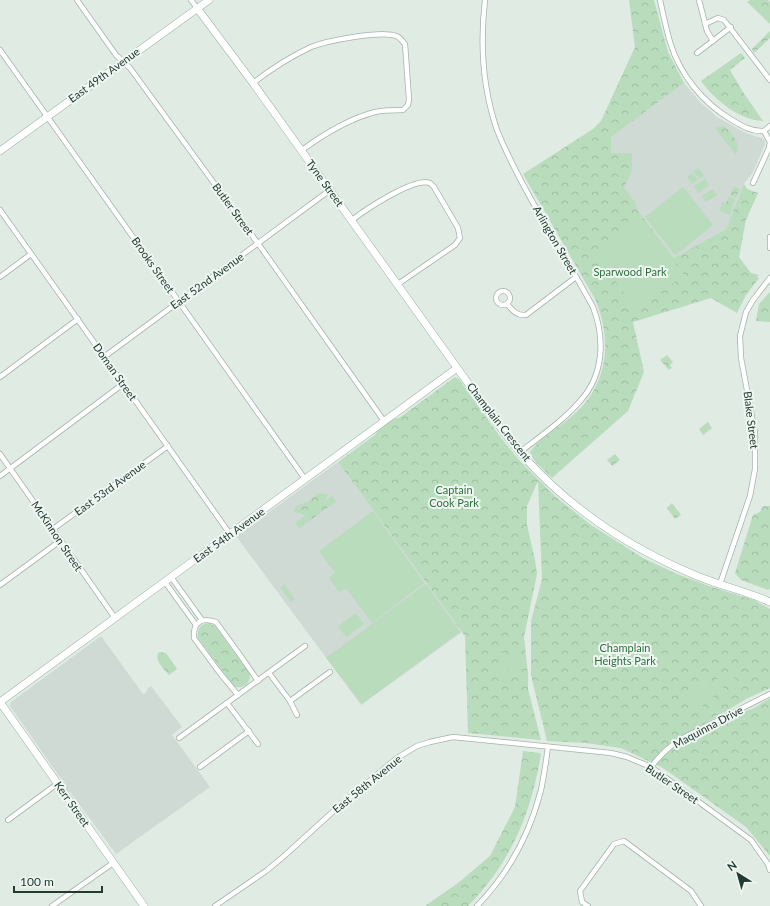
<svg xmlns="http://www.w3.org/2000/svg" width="770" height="906" font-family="Lato,sans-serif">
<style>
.built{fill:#cedad3}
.forest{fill:url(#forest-crowns)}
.pitch{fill:#b8dcbc}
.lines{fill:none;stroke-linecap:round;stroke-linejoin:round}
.street-casing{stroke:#a3b3aa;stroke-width:6}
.secondary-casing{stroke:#9eb6aa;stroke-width:8}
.street{stroke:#fff;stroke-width:4.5}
.secondary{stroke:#fff;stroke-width:7}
.labels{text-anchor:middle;stroke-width:4;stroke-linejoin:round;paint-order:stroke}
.street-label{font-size:11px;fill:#203b30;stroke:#f0f7f3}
.park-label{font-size:11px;fill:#2b723b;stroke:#f0f7f3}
</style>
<defs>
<pattern id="forest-crowns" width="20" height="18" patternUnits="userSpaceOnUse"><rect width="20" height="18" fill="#b8dcbc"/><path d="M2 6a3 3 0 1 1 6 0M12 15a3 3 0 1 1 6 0" fill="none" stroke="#9ebea2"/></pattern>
</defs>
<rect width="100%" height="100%" fill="#e0ebe4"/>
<g class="built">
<path d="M684 83 700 102 717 117 744 132 754 136 762 138 765 141V144L753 172 744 184 726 229 674 258 593 150Z"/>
<path d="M338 462 462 632 361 705 236 536Z"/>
<path d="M101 636 143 694 146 693 148 688 151 686 182 727 172 735 210 787 116 854 71 793 65 789 66 786 10 706 11 702Z"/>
</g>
<g class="forest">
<path d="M629 0H654L668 52 684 83 611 137V153H632V169L624 188 635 202 637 209 674 258 726 229 744 184 747 189 758 193 746 220 739 257 751 273 759 275 757 277 759 278 746 295 737 313 711 298 633 322 644 372 628 411 552 478C545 471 532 461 530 452 537 441 562 425 572 416 608 386 613 341 595 299L523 174 593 129 601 121 635 47Z"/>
<path d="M750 0H768L770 2V24L747 2Z"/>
<path d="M770 31V38L754 53 752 49Z"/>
<path d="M741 53 745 58 730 70 743 92 763 121C739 120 715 100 701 81Z"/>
<path d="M724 126C733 135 741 142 736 155L715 128Z"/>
<path d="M734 186 740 189 736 198 730 195Z"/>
<path d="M728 197 735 199 730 215 719 211 723 202 726 203Z"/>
<path d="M770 292V322L756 321 759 304Z"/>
<path d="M667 355 673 362 670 365 672 368 669 370 660 360Z"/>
<path d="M455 377 459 379 501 438 520 461 556 497 591 525 643 558 677 574 712 587 754 600 770 609V688L746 699 720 715 669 743 672 749 729 718 754 708 770 698V856L746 827 663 768 621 748 586 743 547 741 531 675V621L542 579 538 481 527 506V525L535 560 537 574 524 637 528 675V689L541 740 468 733 465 636 338 462 375 435C378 428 391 418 399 418Z"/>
<path d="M708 422 712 428 703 435 699 429Z"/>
<path d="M615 454 620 460 612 466 607 460Z"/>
<path d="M319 493 326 494 328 495 324 501 329 507 299 528 295 523 306 515 293 512 296 506 307 502Z"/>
<path d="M672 503 681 515 675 519 667 508Z"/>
<path d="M763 506H770V589L768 590 741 580 735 573 753 515 760 512Z"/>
<path d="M209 623 215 626 249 673C253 682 241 692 233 685L198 638C197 629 200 624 209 623Z"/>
<path d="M159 652 166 653 177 669 169 675C164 669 153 659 159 652Z"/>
<path d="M523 751 539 753 541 754C531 814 511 862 468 906H425L458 883 490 856 515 807Z"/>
</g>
<g class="pitch">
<path d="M698 168 704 175 699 179 693 172Z"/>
<path d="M692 173 698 180 692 184 687 177Z"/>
<path d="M705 179 709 185 698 193 694 186Z"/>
<path d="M683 187 713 225 675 255 645 217Z"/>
<path d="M713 189 717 195 706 202 702 196Z"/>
<path d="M641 217 684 275 637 310 594 252Z"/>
<path d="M332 496 336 502 329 507 325 501Z"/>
<path d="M373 511 424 583 372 623 346 588 339 592 329 578 335 573 319 551Z"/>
<path d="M284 584 295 599 291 602 280 588Z"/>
<path d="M426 584 460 632 362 704 326 658Z"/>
<path d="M356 613 364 624 346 637 338 626Z"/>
<path d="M521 652 522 673 512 674 511 653Z"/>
<path d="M498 653H507L508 674H499Z"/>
<path d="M731 672 741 691 732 695 723 676Z"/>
<path d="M719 678 728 697 720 701 710 682Z"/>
<path d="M707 684 717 703 708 707 699 688Z"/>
<path d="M695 689 704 709 696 713 686 694Z"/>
</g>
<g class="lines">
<g class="street-casing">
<g id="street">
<path d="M77 0 116 55 130 68 262 249 384 421"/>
<path d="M191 0 197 8"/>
<path d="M485 0C480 43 483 89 497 130 509 160 525 189 541 217 559 247 576 276 593 307 605 338 604 374 581 400 564 420 541 436 520 452"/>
<path d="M660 0C663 14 666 28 670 42 680 75 703 103 732 120 742 126 752 132 764 131"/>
<path d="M699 0 707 31 713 41"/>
<path d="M705 24 718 18 724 20 770 80"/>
<path d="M0 50 305 479"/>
<path d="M697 53 731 27"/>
<path d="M253 83C271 69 290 57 311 47 326 41 381 30 396 36 400 37 402 41 405 44L409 99 408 105 403 110C394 110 384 110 375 112 348 119 324 134 302 150"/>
<path d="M764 131 770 126"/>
<path d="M753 183 769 148 770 142 764 131"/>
<path d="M0 210 230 534"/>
<path d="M352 220C365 210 414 177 430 183 431 184 433 186 434 187L458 228 460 238 455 245 398 284"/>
<path d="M770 237V248"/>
<path d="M0 277 31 254"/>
<circle cx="503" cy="298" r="7"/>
<path d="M507 304C513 311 517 316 526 315L576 277"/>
<path d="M104 357 330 190"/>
<path d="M0 377 78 319"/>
<path d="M0 454 115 618"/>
<path d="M0 476 123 384"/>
<path d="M53 529 168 446"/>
<path d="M171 577 202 620"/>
<path d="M165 582 196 625"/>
<path d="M720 584 750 496 755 469V433L741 358 740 336 746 312 753 300 770 278"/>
<path d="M0 585 60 541"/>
<path d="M269 673 290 701 297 715"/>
<path d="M238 695 219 672 194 638C193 622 201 617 216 622L240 655 258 681"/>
<path d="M290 701 330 672"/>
<path d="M227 703 258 744"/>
<path d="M179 738 305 646"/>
<path d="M200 767 249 731"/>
<path d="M651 767C660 755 668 747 681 739L770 694"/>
<path d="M8 820 57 784"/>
<path d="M52 906 113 863"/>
<path d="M215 906 266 871 283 857 337 808 397 758 417 746 430 742 453 737 611 753 627 757 651 767 751 840 768 864 770 870"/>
<path d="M477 906C508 874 530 833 541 790 544 776 546 761 548 747"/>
<path d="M588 906 582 902 580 891 614 844 624 841 691 891 701 906"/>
</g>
</g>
<g class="secondary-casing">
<g id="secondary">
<path d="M197 8 253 83 483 404C497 422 509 440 524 457 570 508 627 546 690 573 716 585 744 590 770 602"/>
<path d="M0 151 209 0"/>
<path d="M0 702 457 368"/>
<path d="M0 702 144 906"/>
</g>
</g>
<use href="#street" class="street"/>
<use href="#secondary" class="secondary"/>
</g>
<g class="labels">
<g class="street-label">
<text transform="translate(104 75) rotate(-36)" y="4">East 49th Avenue</text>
<text transform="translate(325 183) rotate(54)" y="4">Tyne Street</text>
<text transform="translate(233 209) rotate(54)" y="4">Butler Street</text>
<text transform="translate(555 240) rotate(60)" y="4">Arlington Street</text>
<text transform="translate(153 265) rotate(55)" y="4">Brooks Street</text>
<text transform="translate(207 281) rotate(-36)" y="4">East 52nd Avenue</text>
<text transform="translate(115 372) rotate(55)" y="4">Doman Street</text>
<text transform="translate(751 420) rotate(83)" y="4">Blake Street</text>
<text transform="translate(499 422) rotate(52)" y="4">Champlain Crescent</text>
<text transform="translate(110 488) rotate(-36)" y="4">East 53rd Avenue</text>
<text transform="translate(229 535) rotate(-36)" y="4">East 54th Avenue</text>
<text transform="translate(57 536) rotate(56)" y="4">McKinnon Street</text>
<text transform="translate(708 727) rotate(-28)" y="4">Maquinna Drive</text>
<text transform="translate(367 784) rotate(-39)" y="4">East 58th Avenue</text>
<text transform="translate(672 784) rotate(34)" y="4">Butler Street</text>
<text transform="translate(72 804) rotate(55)" y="4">Kerr Street</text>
</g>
<g class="park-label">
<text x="630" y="276">Sparwood Park</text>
<text x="454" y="494">Captain<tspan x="454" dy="13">Cook Park</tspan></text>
<text x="625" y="652">Champlain<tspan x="625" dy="13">Heights Park</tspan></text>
</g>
</g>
<g transform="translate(738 874) rotate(323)" stroke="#f0f7f3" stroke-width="3" paint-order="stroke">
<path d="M0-3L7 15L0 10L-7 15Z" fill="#203b30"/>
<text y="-6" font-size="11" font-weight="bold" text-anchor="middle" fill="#203b30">N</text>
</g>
<path d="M14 886v6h88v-6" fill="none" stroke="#203b30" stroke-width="2"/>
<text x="20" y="886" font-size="12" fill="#203b30" stroke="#f0f7f3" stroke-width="3" paint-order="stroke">100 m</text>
</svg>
